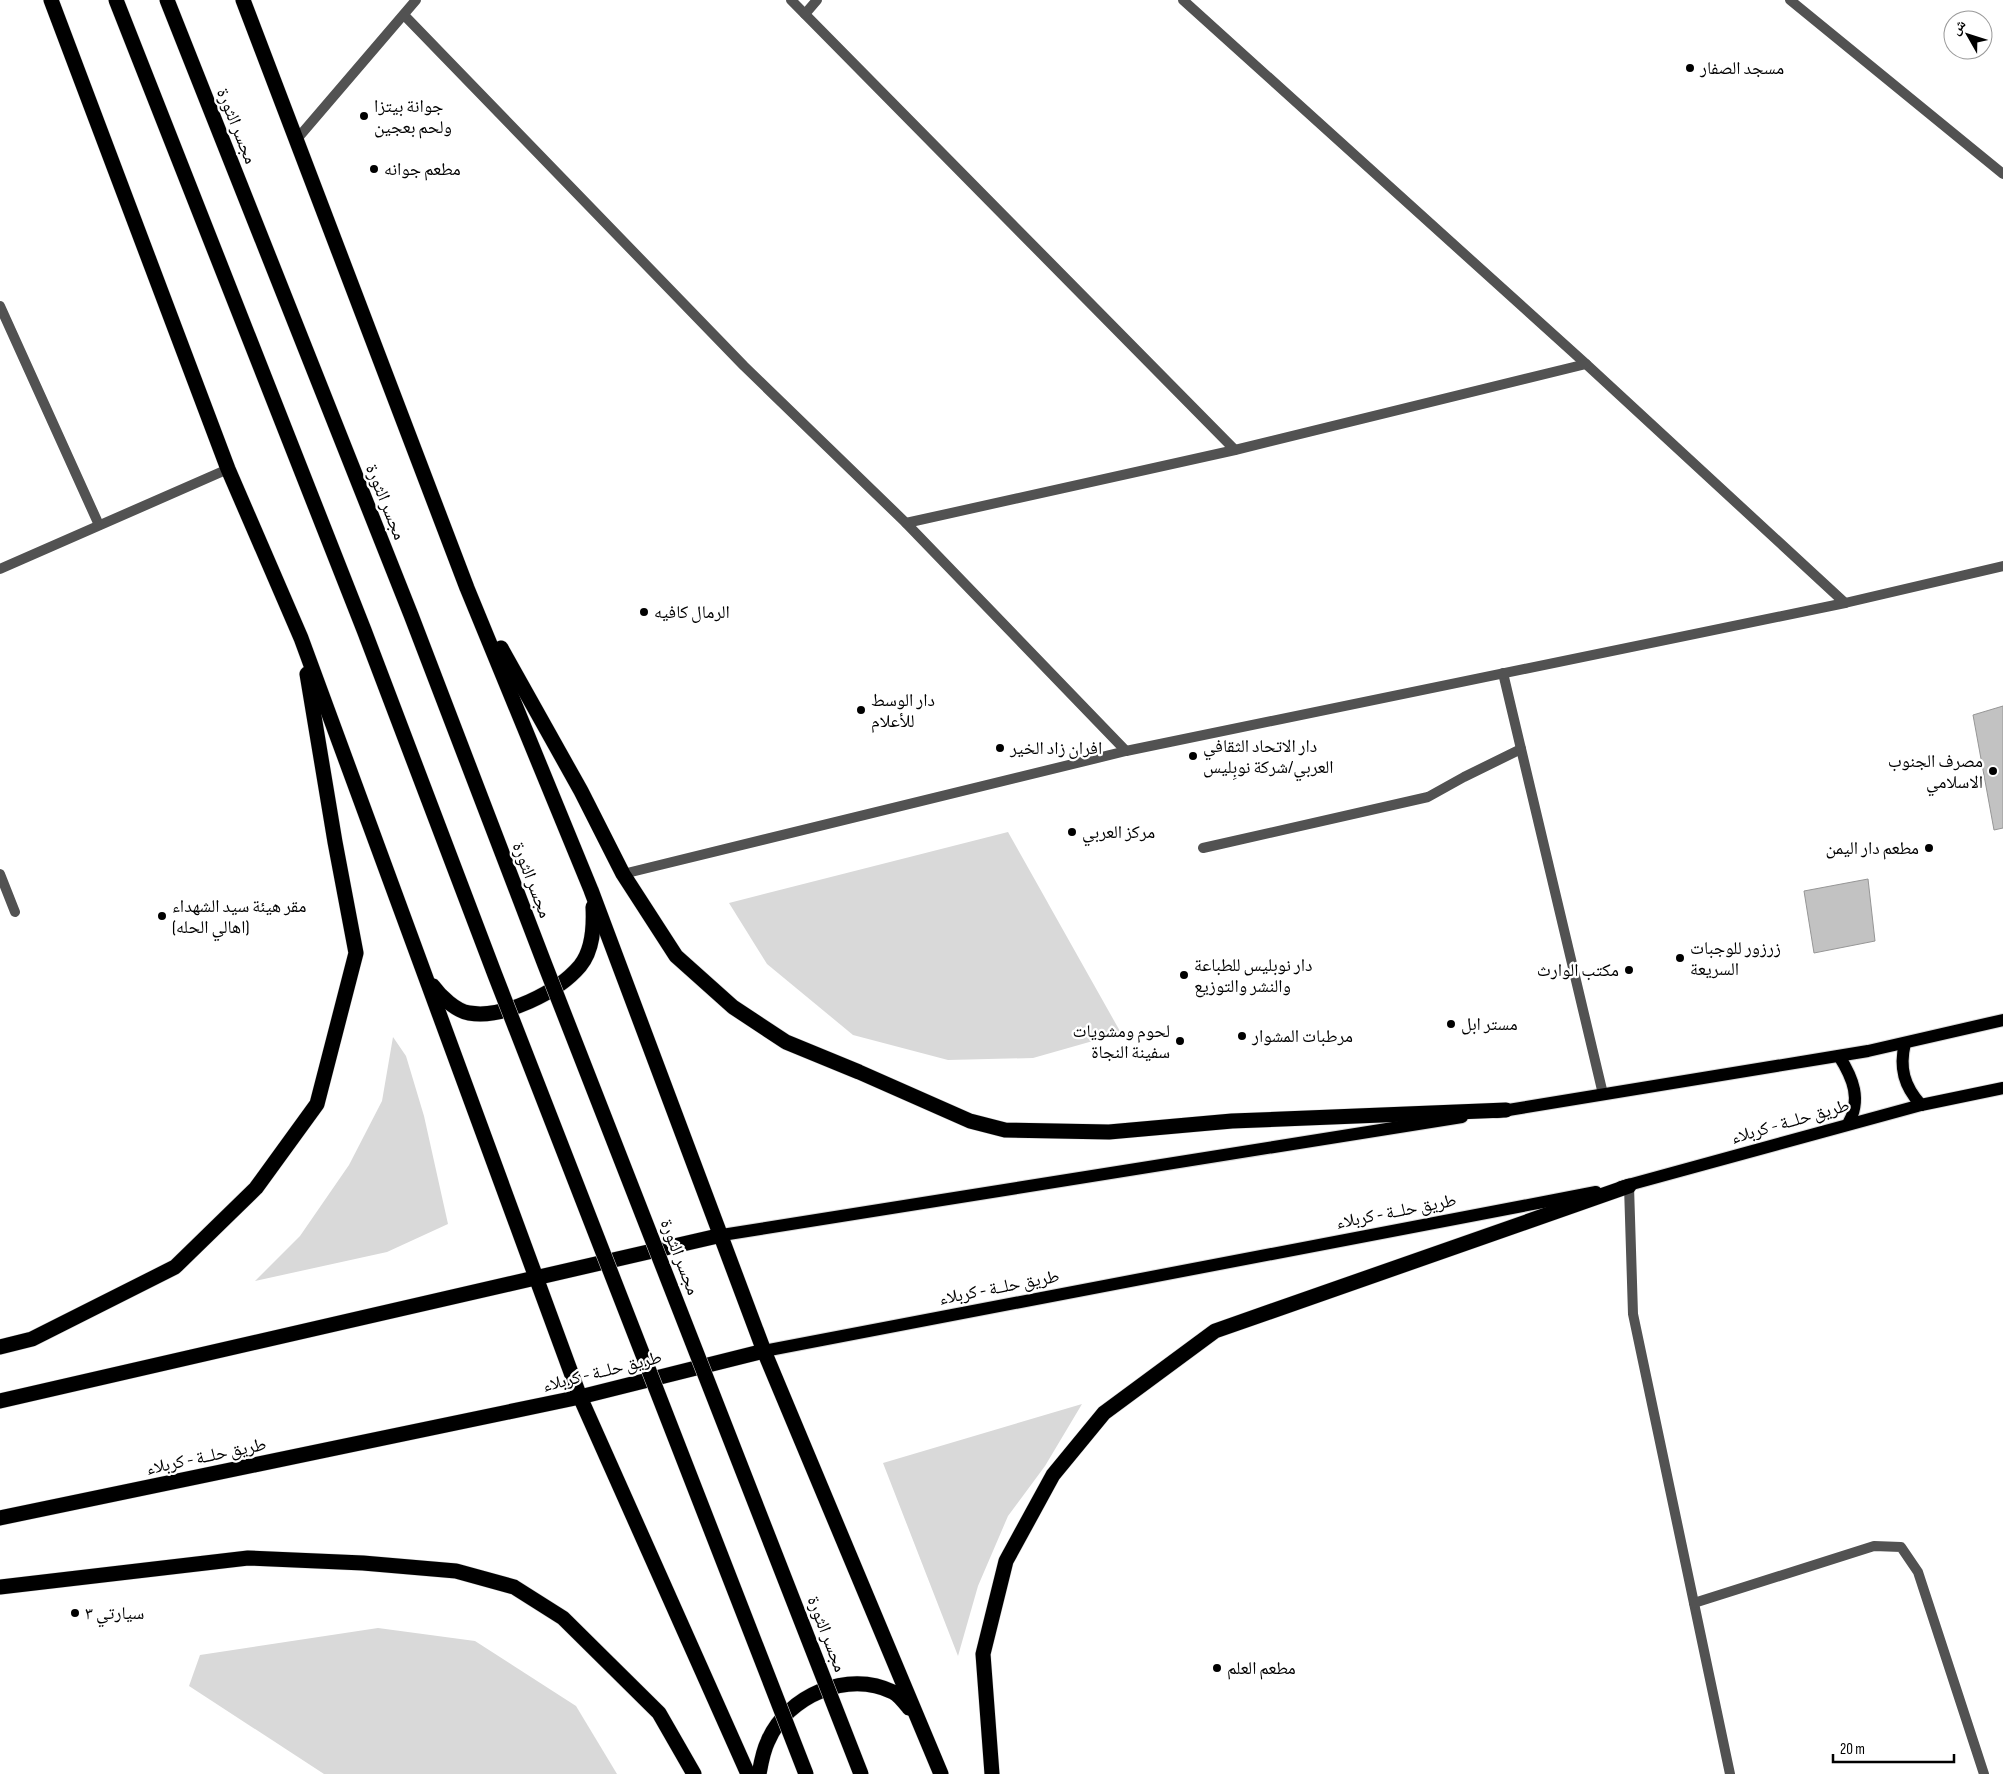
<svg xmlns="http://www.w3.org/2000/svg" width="2003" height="1774" font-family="'Sofia Sans Condensed','Noto Naskh Arabic',sans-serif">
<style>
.green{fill:#d9d9d9}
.building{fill:#c2c2c2;stroke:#969696}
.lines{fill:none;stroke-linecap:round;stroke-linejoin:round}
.primary-casing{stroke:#dbdbdb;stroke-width:14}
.highway-casing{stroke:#dbdbdb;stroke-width:16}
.lane{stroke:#525252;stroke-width:10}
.street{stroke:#525252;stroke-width:10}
.primary{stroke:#000;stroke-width:12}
.highway{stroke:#000;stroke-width:15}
.highway-bridge-casing{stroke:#dbdbdb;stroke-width:16;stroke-linecap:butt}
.highway-bridge{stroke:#000;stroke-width:15}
.poi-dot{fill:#000;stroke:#fff;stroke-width:2}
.labels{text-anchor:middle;stroke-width:4.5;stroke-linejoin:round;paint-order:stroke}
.poi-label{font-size:18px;fill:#000;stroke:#fff;text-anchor:start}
.street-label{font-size:18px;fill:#000;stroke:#fff}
</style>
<rect width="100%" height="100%" fill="#fff"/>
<g class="green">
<path d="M1008 832 1121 1033 1033 1058 948 1060 853 1035 767 964 729 903Z"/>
<path d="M393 1037 406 1056 424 1116 448 1224 387 1252 255 1281 300 1236 349 1165 382 1101Z"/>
<path d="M1082 1404 1045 1466 1008 1516 978 1586 958 1656 883 1463Z"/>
<path d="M378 1628 475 1641 576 1706 617 1774H324L189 1686 200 1655Z"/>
</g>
<g class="building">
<path d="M2003 706V828L1994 830 1973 715Z"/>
<path d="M1868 879 1875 941 1814 953 1804 891Z"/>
</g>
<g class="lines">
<g class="primary-casing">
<g id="primary">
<path d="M1905 1043C1899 1068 1904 1086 1921 1105"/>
<path d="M1839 1056C1853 1078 1862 1100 1848 1124"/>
<path d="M1496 1112 1868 1051 2003 1020"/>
<path d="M1621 1187 1921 1105 2003 1088"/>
<path d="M722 1235 1462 1117"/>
<path d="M764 1351 1596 1192"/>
</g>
</g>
<g class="highway-casing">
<g id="highway">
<path d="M51 0 228 469 301 638 580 1397 748 1774"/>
<path d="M243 0 467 588 591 890 764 1351 941 1774"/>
<path d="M501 648 581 791 623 874 676 956 733 1007 786 1042 859 1072 970 1121 1005 1130 1109 1132 1232 1121 1506 1110"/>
<path d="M433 986C440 996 456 1011 469 1013 504 1019 558 992 580 966 593 950 594 927 593 907"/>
<path d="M0 1347 32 1339 175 1267 256 1188 317 1104 356 953 335 842 307 674"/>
<path d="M0 1401 722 1235"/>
<path d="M0 1518 580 1397 764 1351"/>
<path d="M0 1587 248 1558 363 1563 456 1571 514 1587 563 1618 659 1713 694 1774"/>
<path d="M759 1774C761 1763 763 1751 768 1741 787 1696 848 1669 893 1692 899 1695 905 1703 909 1708"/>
<path d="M992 1774 983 1654 1006 1561 1053 1475 1104 1413 1215 1331 1629 1186"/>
</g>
</g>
<g class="lane">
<path d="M1203 848 1428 797 1464 777 1521 749"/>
<path d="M0 874 15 912"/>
</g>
<g class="street">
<path d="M791 0 1235 450"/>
<path d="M1183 0 1586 364 1845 603"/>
<path d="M1790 0 2003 174"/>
<path d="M805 14 817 0"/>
<path d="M404 15 744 366 906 523 1126 751"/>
<path d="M297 139 416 0"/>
<path d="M0 306 99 525"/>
<path d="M906 523 1235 450 1586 364"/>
<path d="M0 569 228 469"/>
<path d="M1503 673 1603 1094"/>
<path d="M623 874 1126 751 1845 603 2003 566"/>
<path d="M1629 1186 1633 1314 1730 1774"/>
<path d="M1694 1603 1874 1546 1901 1547 1918 1572 1984 1774"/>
</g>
<use href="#primary" class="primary"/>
<use href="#highway" class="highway"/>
<g class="highway-bridge-casing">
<g id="highway-bridge">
<path d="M116 0 364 630 495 975 806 1774"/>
<path d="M167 0 411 615 545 965 861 1774"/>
</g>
</g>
<use href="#highway-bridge" class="highway-bridge"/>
</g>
<g class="poi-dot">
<circle cx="1690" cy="68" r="5"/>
<circle cx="364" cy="116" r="5"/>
<circle cx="374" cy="169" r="5"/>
<circle cx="644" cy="612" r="5"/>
<circle cx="861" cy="710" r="5"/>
<circle cx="1000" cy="748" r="5"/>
<circle cx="1193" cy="756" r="5"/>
<circle cx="1993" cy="771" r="5"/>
<circle cx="1072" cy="832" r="5"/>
<circle cx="1929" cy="848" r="5"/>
<circle cx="162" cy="916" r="5"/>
<circle cx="1680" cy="958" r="5"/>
<circle cx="1629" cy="970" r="5"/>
<circle cx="1184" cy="975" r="5"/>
<circle cx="1451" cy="1024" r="5"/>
<circle cx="1242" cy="1036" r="5"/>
<circle cx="1180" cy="1041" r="5"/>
<circle cx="75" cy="1613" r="5"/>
<circle cx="1217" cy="1668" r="5"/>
</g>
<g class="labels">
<g class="poi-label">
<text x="1700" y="74">مسجد الصفار</text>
<text x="374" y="112">جوانة بيتزا<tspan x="374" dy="21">ولحم بعجين</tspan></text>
<text x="384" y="175">مطعم جوانه</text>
<text x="654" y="618">الرمال كافيه</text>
<text x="871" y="706">دار الوسط<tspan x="871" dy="21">للأعلام</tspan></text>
<text x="1203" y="752">دار الاتحاد الثقافي<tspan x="1203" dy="21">العربي/شركة نوبِليس</tspan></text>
<text x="1010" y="754">افران زاد الخير</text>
<text x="1983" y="767" text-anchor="end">مصرف الجنوب<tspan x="1983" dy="21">الاسلامي</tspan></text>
<text x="1082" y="838">مركز العربي</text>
<text x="1919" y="854" text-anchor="end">مطعم دار اليمن</text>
<text x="172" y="912">مقر هيئة سيد الشهداء<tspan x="172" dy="21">(اهالي الحله)</tspan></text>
<text x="1690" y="954">زرزور للوجبات<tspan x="1690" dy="21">السريعة</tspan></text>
<text x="1194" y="971">دار نوبليس للطباعة<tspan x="1194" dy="21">والنشر والتوزيع</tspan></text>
<text x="1619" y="976" text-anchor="end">مكتب الوارث</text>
<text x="1461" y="1030">مستر ابل</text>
<text x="1170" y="1037" text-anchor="end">لحوم ومشويات<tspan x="1170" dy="21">سفينة النجاة</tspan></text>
<text x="1252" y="1042">مرطبات المشوار</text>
<text x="85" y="1619">سيارتي ٣</text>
<text x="1227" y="1674">مطعم العلم</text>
</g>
<g class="street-label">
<text transform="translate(237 126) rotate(68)" y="6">مجسر الثورة</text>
<text transform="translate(386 502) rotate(68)" y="6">مجسر الثورة</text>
<text transform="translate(532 880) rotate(69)" y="6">مجسر الثورة</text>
<text transform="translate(1790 1121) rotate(-16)" y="6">طريق حلــة - كربلاء</text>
<text transform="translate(1396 1211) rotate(-11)" y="6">طريق حلــة - كربلاء</text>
<text transform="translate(680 1257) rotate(69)" y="6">مجسر الثورة</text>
<text transform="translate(999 1287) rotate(-11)" y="6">طريق حلــة - كربلاء</text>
<text transform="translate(602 1371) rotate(-14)" y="6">طريق حلــة - كربلاء</text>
<text transform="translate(206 1456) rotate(-12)" y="6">طريق حلــة - كربلاء</text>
<text transform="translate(827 1634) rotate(69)" y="6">مجسر الثورة</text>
</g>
</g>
<g transform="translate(1968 35) rotate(309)"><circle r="24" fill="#ffffff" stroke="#999999"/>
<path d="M0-4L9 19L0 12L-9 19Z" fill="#000000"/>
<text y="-8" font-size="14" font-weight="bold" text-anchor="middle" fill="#000000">ش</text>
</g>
<path d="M1833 1754v8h121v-8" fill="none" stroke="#000000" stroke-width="2.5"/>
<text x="1840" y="1754" font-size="15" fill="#000000" stroke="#ffffff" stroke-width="4" paint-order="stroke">20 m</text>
</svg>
